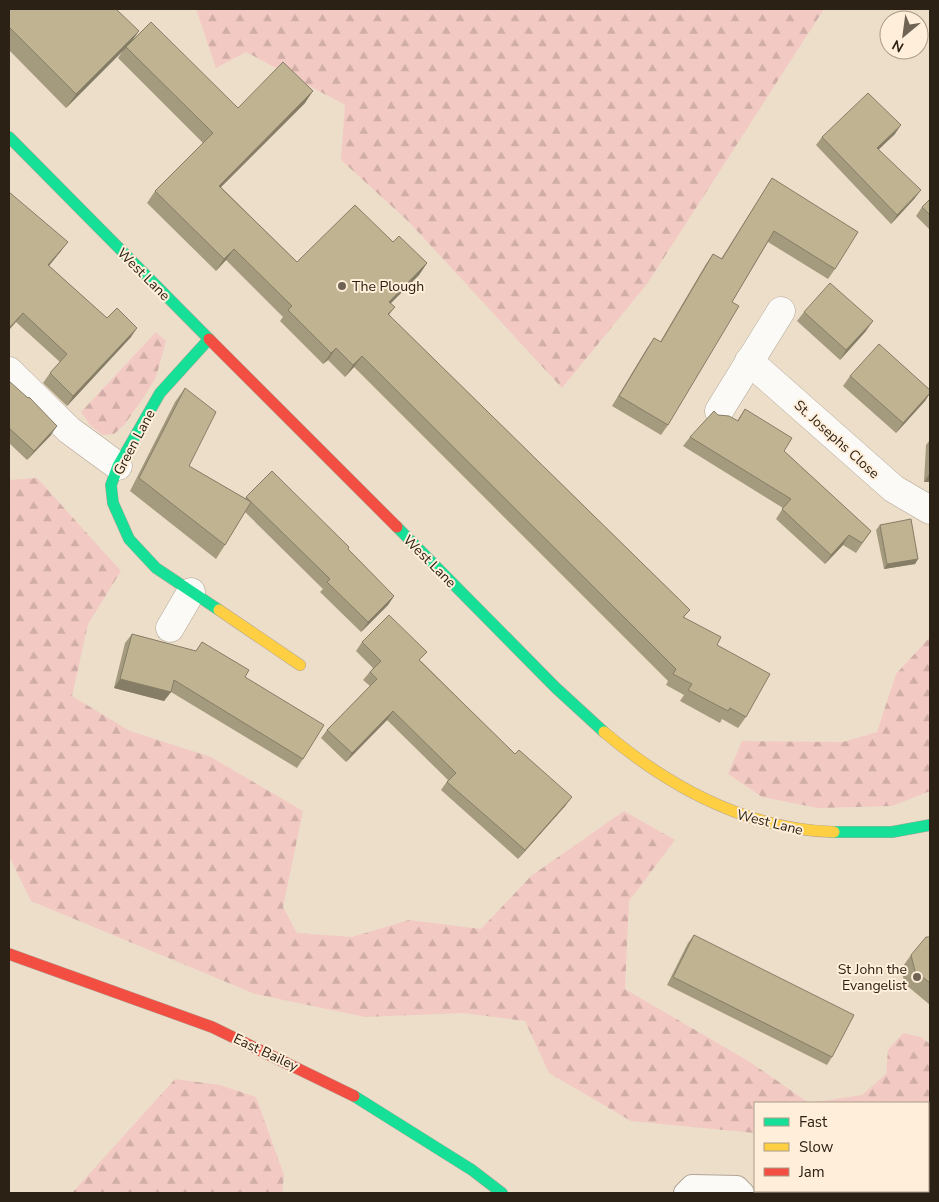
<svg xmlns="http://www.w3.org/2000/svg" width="939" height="1202" font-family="'Nunito Sans',sans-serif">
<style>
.forest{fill:url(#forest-firs)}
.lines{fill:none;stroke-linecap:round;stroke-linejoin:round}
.lane-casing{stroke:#b0a596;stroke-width:24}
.street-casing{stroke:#b0a596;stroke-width:29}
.fast-casing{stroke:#b0a596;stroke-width:12}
.slow-casing{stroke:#b0a596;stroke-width:12}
.jam-casing{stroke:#b0a596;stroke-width:12}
.lane{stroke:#fcfaf7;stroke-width:22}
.street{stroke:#fcfaf7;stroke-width:28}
.fast{stroke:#16e098;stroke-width:11}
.slow{stroke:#ffcf43;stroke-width:11}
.jam{stroke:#f24e42;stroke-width:11}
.wall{fill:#a49a7e}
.shaded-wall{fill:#867d66}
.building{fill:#bfb392;stroke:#867d66}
.poi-dot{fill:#6f6354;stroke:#ffeed9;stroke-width:2}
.labels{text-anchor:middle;stroke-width:4;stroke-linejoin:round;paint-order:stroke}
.street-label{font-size:14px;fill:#2b2114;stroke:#ffeed9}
.poi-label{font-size:14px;fill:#2b2114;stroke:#ffeed9;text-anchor:start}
</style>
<defs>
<pattern id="forest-firs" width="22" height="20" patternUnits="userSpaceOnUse" patternTransform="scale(1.25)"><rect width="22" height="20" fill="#f2cac3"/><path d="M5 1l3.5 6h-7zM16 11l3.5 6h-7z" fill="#d0ada7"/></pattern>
</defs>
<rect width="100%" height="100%" fill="#eddeca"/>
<g class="forest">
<path d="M196 9H824L647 284 562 388 408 221 341 160 345 105 246 52 216 68Z"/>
<path d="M156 332 166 341 156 377 144 397 124 425 114 434 102 435 90 425 81 412Z"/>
<path d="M37 478 121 571 88 624 72 696 130 731 211 757 303 811 283 907 297 933 352 937 409 920 481 929 531 876 624 811 675 840 629 901 625 989 750 1062 809 1103H755V1133L631 1121 549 1073 525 1021 463 1013 365 1017 255 994 31 901 9 856V480Z"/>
<path d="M930 637V791L892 806 818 808 762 797 728 774 742 741 843 742 877 732 896 674Z"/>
<path d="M903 1033 921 1037 930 1044V1193H891L889 1191H928V1103H809L862 1095 886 1074 888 1050Z"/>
<path d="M175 1079 220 1085 256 1097 284 1175 282 1193H72Z"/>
</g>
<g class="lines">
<g class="lane-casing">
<path id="lane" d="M685 1193 692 1186 737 1187 743 1193"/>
</g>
<g class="street-casing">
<g id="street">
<path d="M749 361 894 489 930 510"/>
<path d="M9 371 69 430 118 466"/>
<path d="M719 411 781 311"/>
<path d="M170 628 191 592"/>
</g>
</g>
<g class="fast-casing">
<g id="fast">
<path d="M9 137 209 339"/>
<path d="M209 339 160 393 118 466 111 485 113 503 129 539 156 568 219 610"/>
<path d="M397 527 556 688 604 732"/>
<path d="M834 832H892L930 825"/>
<path d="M354 1096 472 1170 502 1193"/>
</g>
</g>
<g class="slow-casing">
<g id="slow">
<path d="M219 610 300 665"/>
<path d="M604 732C669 787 747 829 834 832"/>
</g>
</g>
<g class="jam-casing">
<g id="jam">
<path d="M209 339 397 527"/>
<path d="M9 954 212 1027 354 1096"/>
</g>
</g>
<use href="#lane" class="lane"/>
<use href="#street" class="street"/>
<use href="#fast" class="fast"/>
<use href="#slow" class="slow"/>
<use href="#jam" class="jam"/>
</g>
<g class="wall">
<path d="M9 9 139 31 131 42 238 108 305 103 221 187 297 262 393 242 427 263 419 275 390 304 395 307 389 315 690 610 684 617 717 645 746 717 738 728 722 719 720 723 680 701 684 695 666 685 668 681 354 367 345 377 328 360 323 364 280 321 283 317 226 260 216 271 147 203 155 191 203 143 118 58 124 49 66 108 9 50Z"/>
<path d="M895 134 878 149 915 198 891 224 816 145 822 137Z"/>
<path d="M772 178 835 269 828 279 768 242 732 302 668 425 661 435 612 406 647 348 654 338 660 342 706 264 713 254 721 259Z"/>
<path d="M9 192 61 251 49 266 107 318 131 337 67 406 43 383 50 373 60 362 16 322Z"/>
<path d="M930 199V230L916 216 922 207Z"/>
<path d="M804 312 866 331 840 360 797 321Z"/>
<path d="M850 376 930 393 925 401 896 433 843 386Z"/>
<path d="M9 381 51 435 27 460 9 443Z"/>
<path d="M185 388 189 466 245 499 246 497 348 549 394 596 388 605 361 632 320 592 323 589 245 512 225 545 216 559 130 491 175 402Z"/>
<path d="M745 409 784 451 871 531 856 553 843 545 825 564 776 519 783 508 683 446 690 437 718 415 737 421Z"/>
<path d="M930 440V482H924L926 445Z"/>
<path d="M880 525 918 559 915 564 884 569 876 530Z"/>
<path d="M132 634 196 651 202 642 245 677 303 759 297 768 171 692 164 701 114 688 125 643Z"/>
<path d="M362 642 421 661 566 805 518 859 441 790 448 780 387 720 346 762 321 738 327 730 370 686 363 680 373 668 356 651Z"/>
<path d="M694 935 832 1057 827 1065 667 985 688 943Z"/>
<path d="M930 937V1005L905 984 901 969 911 955Z"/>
</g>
<g class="shaded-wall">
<path d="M139 31 129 45 66 108 76 94Z"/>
<path d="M313 91 305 103 211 197 219 186Z"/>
<path d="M901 125 895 134 871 157 877 148Z"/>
<path d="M921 190 915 198 891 224 897 215Z"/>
<path d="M68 242 61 251 42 274 48 265Z"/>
<path d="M234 249 226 260 216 271 224 259Z"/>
<path d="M427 263 419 275 381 313 389 302Z"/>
<path d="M23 313 16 322 9 330V328Z"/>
<path d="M873 321 866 331 840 360 846 350Z"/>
<path d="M137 328 131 337 67 406 73 396Z"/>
<path d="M336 348 328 360 323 364 331 353Z"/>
<path d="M362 356 354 367 345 377 353 365Z"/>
<path d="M930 393 925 401 896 433 903 423Z"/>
<path d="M57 426 51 435 27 460 34 451Z"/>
<path d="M930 473V482H924Z"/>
<path d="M849 535 843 545 825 564 831 555Z"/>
<path d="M918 559 915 564 884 569 887 564Z"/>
<path d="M394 596 388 605 361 632 368 622Z"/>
<path d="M120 679 171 692 164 701 114 688Z"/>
<path d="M393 711 387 720 346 762 352 753Z"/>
<path d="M572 797 566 805 518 859 525 850Z"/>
</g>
<g class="building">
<path d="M9 9H116L139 31 76 94 9 27Z"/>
<path d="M151 22 238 108 283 62 313 91 219 186 297 262 355 205 393 242 399 236 427 263 389 302 395 307 388 314 690 610 683 617 721 637 717 645 770 674 746 717 730 708 728 711 688 690 692 684 673 674 676 669 362 356 353 365 336 348 331 353 288 310 292 306 234 249 224 259 155 191 213 133 126 47Z"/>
<path d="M868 93 901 125 877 148 921 190 897 215 822 137Z"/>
<path d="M772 178 858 232 835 269 774 231 732 302 739 306 668 425 619 396 654 338 661 342 713 254 722 259Z"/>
<path d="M9 192 68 242 48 265 107 318 117 308 137 328 73 396 50 373 67 354 23 313 9 328Z"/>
<path d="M930 199V215L922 207Z"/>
<path d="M830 283 873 321 846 350 804 312Z"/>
<path d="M879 344 930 390V393L903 423 850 376Z"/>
<path d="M9 381 28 398 29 397 57 426 34 451 9 428Z"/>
<path d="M185 388 216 412 189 466 251 502 225 545 139 478Z"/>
<path d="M745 409 792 438 784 451 871 531 862 543 849 535 831 555 782 509 791 499 690 437 714 411 718 415 729 416 738 421Z"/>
<path d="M272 471 349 547 348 549 394 596 368 622 327 582 330 579 246 497Z"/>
<path d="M911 519 918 559 887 564 880 525Z"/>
<path d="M389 615 427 652 419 660 515 754 519 750 572 797 525 850 447 782 456 773 393 711 352 753 327 730 377 679 370 672 381 661 362 642Z"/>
<path d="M132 634 196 651 202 642 249 670 245 677 324 725 303 759 174 680 171 692 120 679Z"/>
<path d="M694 935 854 1015 832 1057 673 977Z"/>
<path d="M926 937H930V983L915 971 911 955Z"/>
</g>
<g class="poi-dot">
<circle cx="342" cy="286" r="5"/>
<circle cx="917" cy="977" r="5"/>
</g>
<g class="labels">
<g class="street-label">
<text transform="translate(144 274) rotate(45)" y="5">West Lane</text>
<text transform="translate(837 439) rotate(42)" y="5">St. Josephs Close</text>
<text transform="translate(134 442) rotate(-62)" y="5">Green Lane</text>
<text transform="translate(430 561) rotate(45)" y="5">West Lane</text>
<text transform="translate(770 822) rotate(14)" y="5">West Lane</text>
<text transform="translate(266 1052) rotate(25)" y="5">East Bailey</text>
</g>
<g class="poi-label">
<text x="352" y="291">The Plough</text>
<text x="907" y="974" text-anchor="end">St John the<tspan x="907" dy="16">Evangelist</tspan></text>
</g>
</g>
<rect width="939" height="1202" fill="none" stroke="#2b2114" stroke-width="20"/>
<rect x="754" y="1102" width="175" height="90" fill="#ffeed9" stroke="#aa9c8a"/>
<rect x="764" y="1118" width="25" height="8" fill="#16e098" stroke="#aa9c8a"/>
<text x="799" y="1127" font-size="15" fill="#2b2114">Fast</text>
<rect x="764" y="1143" width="25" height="8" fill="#ffcf43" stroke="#aa9c8a"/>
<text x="799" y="1152" font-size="15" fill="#2b2114">Slow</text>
<rect x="764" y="1168" width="25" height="8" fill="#f24e42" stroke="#aa9c8a"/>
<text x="799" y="1177" font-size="15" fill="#2b2114">Jam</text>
<g transform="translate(904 35) rotate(209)"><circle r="24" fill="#ffeed9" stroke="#aa9c8a"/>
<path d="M0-4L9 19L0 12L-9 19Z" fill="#6f6354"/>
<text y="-8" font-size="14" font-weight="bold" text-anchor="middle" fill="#2b2114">N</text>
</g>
</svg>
